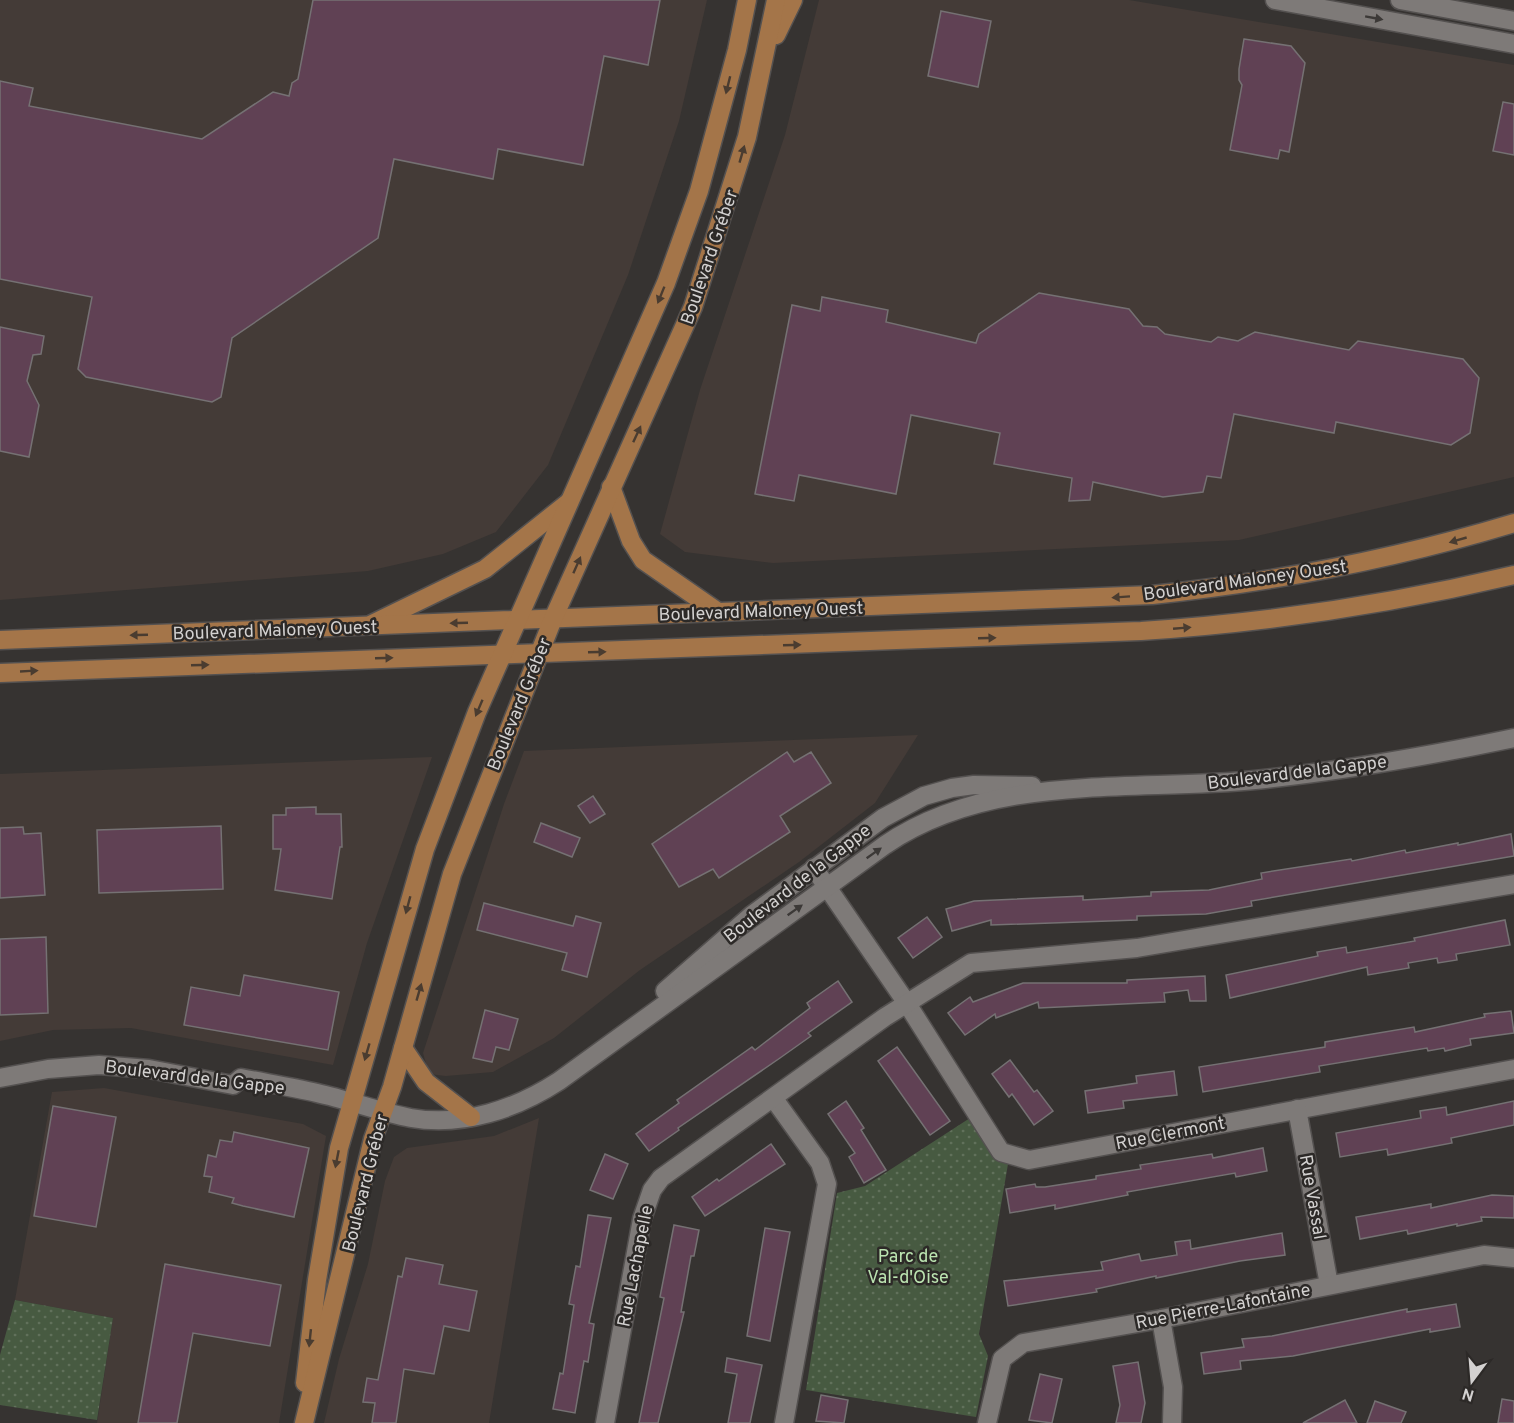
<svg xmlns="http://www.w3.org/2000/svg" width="1514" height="1423" font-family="Overpass,sans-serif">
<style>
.built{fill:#443b37}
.park{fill:url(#park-dots)}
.building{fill:#604154;stroke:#757173;stroke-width:1.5}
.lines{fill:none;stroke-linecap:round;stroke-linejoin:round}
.minor-casing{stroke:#545150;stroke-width:21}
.major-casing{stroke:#545150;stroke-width:21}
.minor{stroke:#7e7a78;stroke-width:18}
.major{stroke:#a47549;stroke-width:18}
.oneway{fill:#3c3937}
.oneway2{fill:#4a3c30}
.labels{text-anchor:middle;stroke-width:5;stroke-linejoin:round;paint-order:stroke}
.street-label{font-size:18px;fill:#d3d1d0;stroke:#2c2927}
.park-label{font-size:18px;fill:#bbe3b0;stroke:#2c2927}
</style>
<defs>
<pattern id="park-dots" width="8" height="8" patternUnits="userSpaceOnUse" patternTransform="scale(1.5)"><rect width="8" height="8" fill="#475a41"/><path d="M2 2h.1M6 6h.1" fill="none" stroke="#61715b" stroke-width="1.8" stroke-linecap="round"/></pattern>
</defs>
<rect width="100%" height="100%" fill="#363331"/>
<g class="built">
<path d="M0 0H707L679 121 628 275 548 465 496 532 443 554 368 571 0 600Z"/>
<path d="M819 0H1129L1514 65V477L1239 540 773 563 685 552 660 534 700 390 785 135Z"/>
<path d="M918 735 875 803 799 862 640 970 554 1038 493 1072 446 1076 429 1074 423 1053 504 804 524 751Z"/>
<path d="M432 757 367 943 333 1065 131 1028 53 1030 0 1041V774Z"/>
<path d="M104 1088 303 1124 326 1136 279 1423H97L113 1318 15 1300 52 1092Z"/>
<path d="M539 1118 489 1423H324L339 1359 368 1264 385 1181 394 1157 407 1148 494 1136Z"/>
</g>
<g class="park">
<path d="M970 1118 1000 1159 1008 1164 979 1334 988 1356 976 1417 806 1390 837 1193 865 1186Z"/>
<path d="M15 1300 113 1318 97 1420 0 1405V1355Z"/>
</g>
<g class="building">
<path d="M313 0H660L648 65 604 56 583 165 498 149 493 179 394 159 378 238 232 338 221 397 212 402 86 377 78 369 92 297 0 279V81L33 88 29 106 202 139 273 92 289 96 292 83 298 79Z"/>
<path d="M941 11 991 21 978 87 928 76Z"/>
<path d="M1244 39 1291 46 1305 63 1289 152 1280 150 1278 159 1230 150 1242 85 1239 80V69Z"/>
<path d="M1503 102 1514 104V155L1493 151Z"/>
<path d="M1039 293 1129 309 1143 326 1157 327 1165 334 1211 342 1218 337 1238 341 1255 332 1349 350 1358 341 1463 359 1479 378 1470 433 1451 445 1336 422 1334 433 1234 414 1221 478 1207 476 1203 492 1163 497 1093 482 1090 500 1069 501 1072 478 994 464 1000 433 911 415 896 494 799 475 794 501 755 494 792 305 820 311 822 297 888 310 886 322 976 343 979 334Z"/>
<path d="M0 327 44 336 41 354 33 355 27 381 39 405 29 457 0 451Z"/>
<path d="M787 752 794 762 811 752 831 783 780 816 790 832 719 878 713 869 679 887 652 844Z"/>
<path d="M593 796 605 814 590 823 578 806Z"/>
<path d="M316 807V814H341L342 847H340L332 899 275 890 281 849H273V815H286V808Z"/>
<path d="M541 823 580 838 572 857 534 842Z"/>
<path d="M221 826 223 889 99 893 97 830Z"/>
<path d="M23 827 24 834 41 833 45 895 0 898V828Z"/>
<path d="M1511 834 1514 856 1251 901 1252 906 1206 914 1137 916V920L991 925V920L952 931 946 909 974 901 1083 896V900L1151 896V892L1209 890 1262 879 1261 873 1351 859 1352 861 1405 850 1406 853 1458 843V845Z"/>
<path d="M484 903 573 926 576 916 601 923 587 977 562 970 567 953 477 930Z"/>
<path d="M927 917 942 937 913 958 898 938Z"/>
<path d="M1505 920 1510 945 1456 954 1457 960 1438 963 1437 958 1408 963 1409 968 1368 975 1367 967 1230 998 1226 975 1318 956 1317 952 1346 947 1347 953 1415 941 1414 938Z"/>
<path d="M46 937 48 1013 0 1015V939Z"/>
<path d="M244 975 339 992 328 1050 184 1025 191 987 240 996Z"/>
<path d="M1205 976 1206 1001H1190L1188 990 1164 993 1165 1002 1039 1008 1038 1002 996 1018 995 1014 965 1035 948 1013 970 997 973 1002 1023 983H1127V980Z"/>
<path d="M838 981 852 1002 808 1033 811 1036 780 1058 678 1128 679 1130 649 1151 636 1134 679 1103 677 1100 752 1047 755 1050 810 1008 807 1003Z"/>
<path d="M485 1010 518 1019 509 1050 496 1047 492 1062 473 1058Z"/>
<path d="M1511 1011 1514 1033 1470 1039 1471 1045 1445 1051 1444 1048 1428 1051 1427 1048 1319 1066 1320 1072 1203 1092 1199 1067 1325 1047V1042L1414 1027 1415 1032 1485 1017 1484 1014Z"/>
<path d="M897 1047 950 1121 930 1135 878 1061Z"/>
<path d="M1010 1060 1034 1092 1037 1090 1053 1111 1034 1125 1012 1094 1009 1097 992 1074Z"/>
<path d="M1174 1071 1177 1095 1123 1101 1124 1108 1088 1113 1085 1091 1137 1083 1136 1076Z"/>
<path d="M846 1101 864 1128 861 1130 886 1170 864 1183 849 1157 855 1153 828 1114Z"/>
<path d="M1514 1101V1125L1451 1138 1452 1143 1388 1155 1387 1149 1340 1157 1336 1133 1421 1118 1420 1111 1446 1107 1447 1115Z"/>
<path d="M53 1106 116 1117 96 1227 34 1216Z"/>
<path d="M234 1132 309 1148 294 1217 243 1206 232 1203 234 1198 209 1192 212 1177 204 1176 208 1155 216 1157 220 1140 232 1142Z"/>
<path d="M771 1144 785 1164 705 1216 692 1197 717 1179 719 1181Z"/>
<path d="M1263 1148 1267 1171 1236 1177 1235 1173 1127 1192 1128 1195 1055 1209V1205L1010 1213 1006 1189 1035 1184 1036 1187H1045L1096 1179V1176L1141 1169 1140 1165 1212 1154 1213 1158Z"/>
<path d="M605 1154 628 1164 613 1199 590 1190Z"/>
<path d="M1492 1195 1514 1196V1218L1481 1217 1482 1221 1457 1226V1224L1408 1234 1407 1230 1360 1239 1356 1217 1431 1204V1208Z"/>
<path d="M588 1215 611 1218 589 1323 594 1324 588 1362 584 1361 575 1413 553 1409 560 1373 563 1374 574 1305 569 1304 576 1266 580 1267Z"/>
<path d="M674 1225 699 1230 694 1256H691L681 1312H684L658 1423H639L664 1298 660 1297Z"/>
<path d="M765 1228 790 1232 770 1341 747 1336Z"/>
<path d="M1282 1233 1285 1255 1240 1261 1156 1278V1276L1096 1289 1097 1292 1008 1306 1004 1281 1103 1270 1101 1262 1139 1254 1141 1261 1177 1255 1175 1242 1190 1240 1191 1249Z"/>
<path d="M406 1258 443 1265 439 1284 477 1291 469 1331 444 1326 434 1374 404 1369 396 1423H372L375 1403 363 1402 367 1378 378 1380 398 1276 402 1277Z"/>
<path d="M165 1264 281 1285 270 1346 193 1333 177 1423H138Z"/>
<path d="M1456 1304 1460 1327 1430 1332V1329L1293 1356 1240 1361 1241 1369 1204 1374 1201 1353 1244 1347 1242 1339 1272 1336 1407 1309V1312Z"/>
<path d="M727 1358 762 1365 750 1423H728L737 1374 725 1372Z"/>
<path d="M1138 1362 1145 1403 1141 1423H1116L1120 1405 1113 1366Z"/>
<path d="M1040 1374 1062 1379 1052 1423 1029 1420Z"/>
<path d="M821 1395 848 1400 844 1423 816 1421Z"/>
<path d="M1502 1399 1514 1401V1423H1498Z"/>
<path d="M1345 1400 1357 1423H1303Z"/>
<path d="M1375 1401 1406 1412 1401 1423H1367Z"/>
</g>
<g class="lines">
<g class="minor-casing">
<g id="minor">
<path d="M1275 0 1514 44"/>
<path d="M1400 0 1514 21"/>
<path d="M814 868 906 1002 1001 1152 1029 1160 1514 1069"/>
<path d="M665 991 752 915 883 818 924 796 952 788 974 785 1032 786"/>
<path d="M0 1078 48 1069 99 1065 149 1069 233 1085 241 1078C266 1083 292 1087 317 1093 349 1100 379 1112 411 1118 463 1127 516 1109 559 1081L885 845C992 772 1132 792 1255 780 1342 771 1428 756 1514 738"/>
<path d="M774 1099 820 1163 827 1184 784 1423"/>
<path d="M1297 1109 1329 1285"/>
<path d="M1161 1319 1173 1387 1172 1423"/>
<path d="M605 1423 642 1219 652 1190 661 1178 885 1017 971 963 1137 948 1514 884"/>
<path d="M987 1423 1002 1359 1023 1343 1161 1319 1484 1255 1514 1258"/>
</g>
</g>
<g class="major-casing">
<g id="major">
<path d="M776 35 793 0"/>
<path d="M611 487 631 541 643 560 718 612"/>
<path d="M372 624 485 569 569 502"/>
<path d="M0 640 1152 595C1275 582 1395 559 1514 523"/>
<path d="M0 673 1141 631C1266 623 1391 604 1514 575"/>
<path d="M403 1048 426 1082 471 1117"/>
<path d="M305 1383 317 1280 339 1148 425 849 477 712 666 283 699 191 737 50 747 0"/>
<path d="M304 1423 373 1139 392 1087 452 874 553 619 693 307 747 137 776 0"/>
</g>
</g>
<use href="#minor" class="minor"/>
<use href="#major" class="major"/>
</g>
<defs><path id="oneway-solid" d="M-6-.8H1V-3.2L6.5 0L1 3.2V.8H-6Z" transform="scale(1.5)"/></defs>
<g class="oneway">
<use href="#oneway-solid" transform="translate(1374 18) rotate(10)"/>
<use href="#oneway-solid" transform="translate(874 853) rotate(-35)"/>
<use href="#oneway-solid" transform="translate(795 910) rotate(-35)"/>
</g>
<g class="oneway2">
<use href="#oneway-solid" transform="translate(728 85) rotate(104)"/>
<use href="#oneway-solid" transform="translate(742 154) rotate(-74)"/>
<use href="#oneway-solid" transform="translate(661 295) rotate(112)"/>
<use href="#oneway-solid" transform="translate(637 434) rotate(-65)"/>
<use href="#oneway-solid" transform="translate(1458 540) rotate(164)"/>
<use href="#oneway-solid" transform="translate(577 565) rotate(-66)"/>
<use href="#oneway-solid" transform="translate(1121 597) rotate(176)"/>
<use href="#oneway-solid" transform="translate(459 623) rotate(178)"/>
<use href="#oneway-solid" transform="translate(1182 628) rotate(-5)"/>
<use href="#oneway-solid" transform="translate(139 635) rotate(178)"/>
<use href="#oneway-solid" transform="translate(987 638) rotate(-2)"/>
<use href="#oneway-solid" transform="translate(792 645) rotate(-2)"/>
<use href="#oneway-solid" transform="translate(597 652) rotate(-2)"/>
<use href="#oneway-solid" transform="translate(384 658) rotate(-2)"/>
<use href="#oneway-solid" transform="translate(200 665) rotate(-2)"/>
<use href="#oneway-solid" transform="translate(29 671) rotate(-3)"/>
<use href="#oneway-solid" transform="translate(479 708) rotate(113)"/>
<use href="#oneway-solid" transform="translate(408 905) rotate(105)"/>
<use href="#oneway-solid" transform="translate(419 992) rotate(-74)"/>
<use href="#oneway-solid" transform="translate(367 1052) rotate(106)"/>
<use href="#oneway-solid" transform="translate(337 1159) rotate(101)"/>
<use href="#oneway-solid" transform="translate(310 1338) rotate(96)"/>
</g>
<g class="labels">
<g class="street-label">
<text transform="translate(709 257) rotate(-71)" y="6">Boulevard Gréber</text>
<text transform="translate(1245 580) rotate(-8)" y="6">Boulevard Maloney Ouest</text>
<text transform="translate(761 611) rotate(-2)" y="6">Boulevard Maloney Ouest</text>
<text transform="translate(275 630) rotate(-2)" y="6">Boulevard Maloney Ouest</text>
<text transform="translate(519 704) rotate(-68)" y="6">Boulevard Gréber</text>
<text transform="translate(1297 772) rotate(-7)" y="6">Boulevard de la Gappe</text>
<text transform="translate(797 883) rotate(-38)" y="6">Boulevard de la Gappe</text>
<text transform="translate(195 1077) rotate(7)" y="6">Boulevard de la Gappe</text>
<text transform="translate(1170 1133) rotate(-11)" y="6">Rue Clermont</text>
<text transform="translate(365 1183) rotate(-76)" y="6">Boulevard Gréber</text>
<text transform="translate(1313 1197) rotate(80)" y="6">Rue Vassal</text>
<text transform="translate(635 1266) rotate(-79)" y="6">Rue Lachapelle</text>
<text transform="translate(1223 1306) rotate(-11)" y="6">Rue Pierre-Lafontaine</text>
</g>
<g class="park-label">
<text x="908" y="1262">Parc de<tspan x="908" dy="21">Val-d'Oise</tspan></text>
</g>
</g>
<g transform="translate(1472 1381) rotate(196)" stroke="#2c2927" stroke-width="4.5" paint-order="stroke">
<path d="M0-4.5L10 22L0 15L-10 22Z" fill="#d3d1d0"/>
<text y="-9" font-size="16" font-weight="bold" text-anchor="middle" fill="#d3d1d0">N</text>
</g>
</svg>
